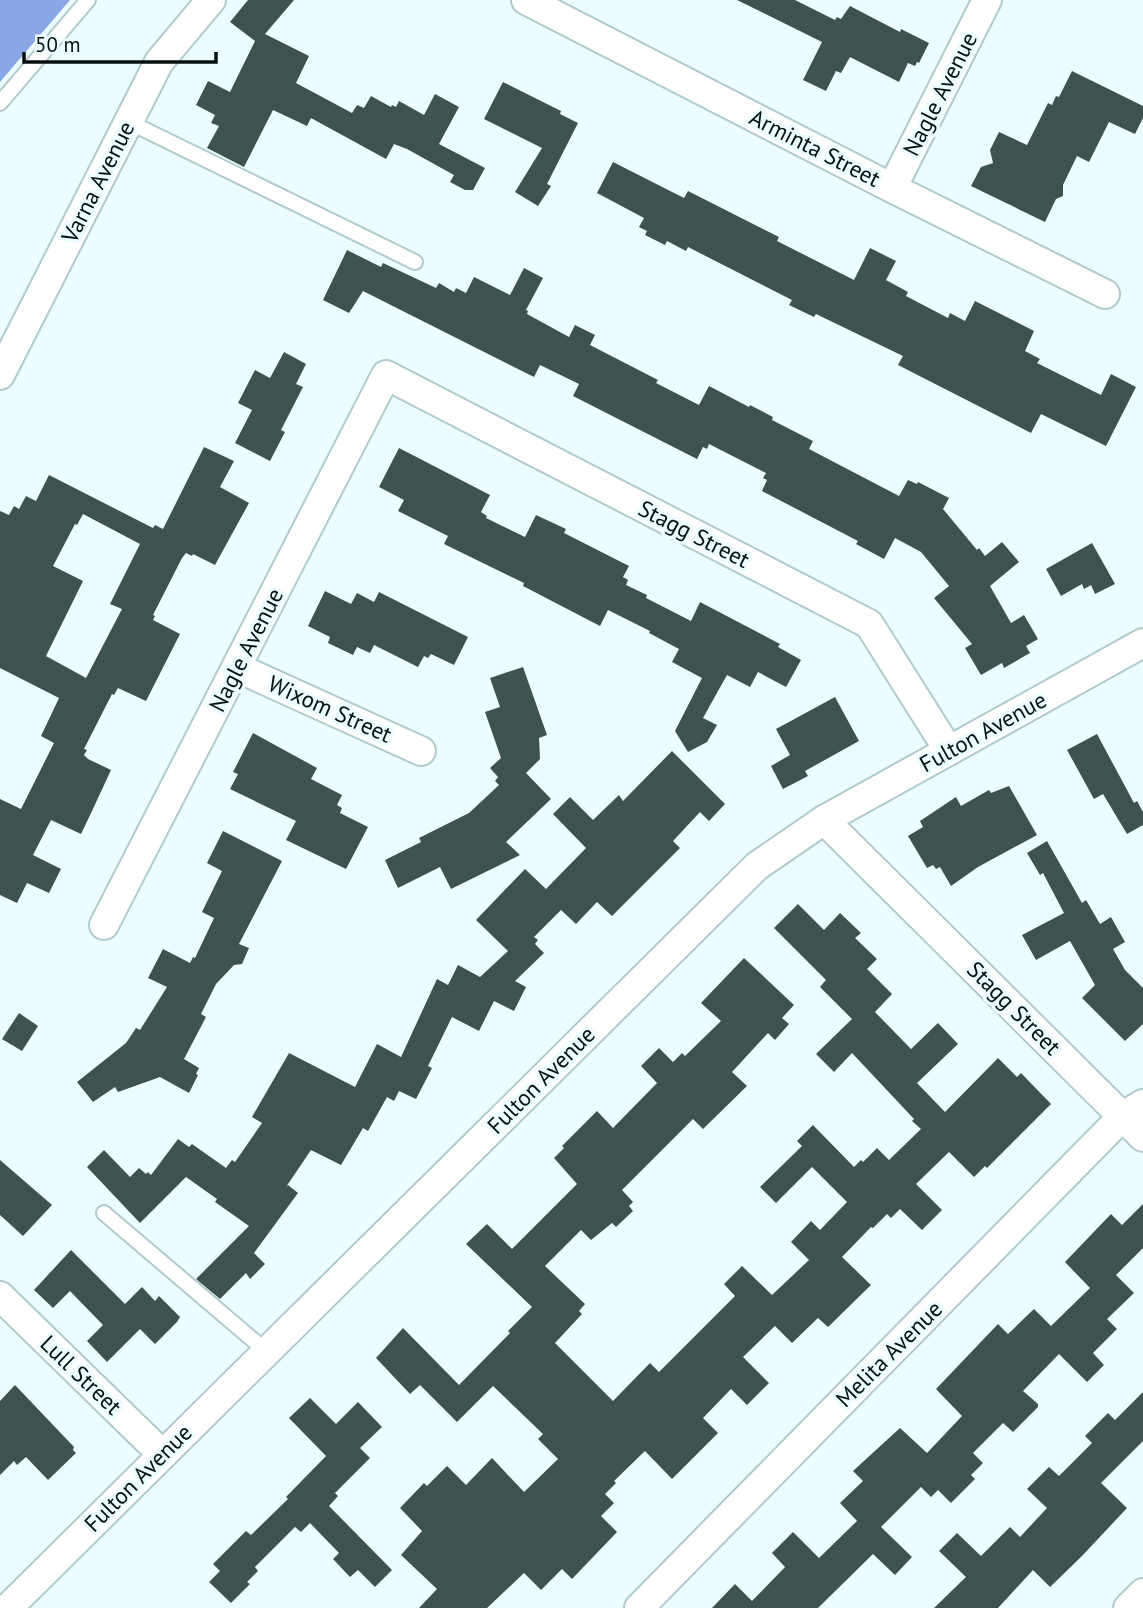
<svg xmlns="http://www.w3.org/2000/svg" width="1143" height="1608" font-family="'PT Sans',sans-serif">
<style>
.water{fill:#89a6e7}
.building{fill:#3d534f;fill-rule:evenodd}
.lines{fill:none;stroke-linecap:round;stroke-linejoin:round}
.lane-casing{stroke:#b1cace;stroke-width:18}
.street-casing{stroke:#b1cace;stroke-width:32}
.lane{stroke:#fff;stroke-width:14}
.street{stroke:#fff;stroke-width:28}
.labels{text-anchor:middle;stroke-width:7;stroke-linejoin:round;paint-order:stroke}
.street-label{font-size:23px;fill:#071011;stroke:#edfcff}
</style>
<rect width="100%" height="100%" fill="#edfcff"/>
<path class="water" d="M0 0H70L0 82Z"/>
<g class="building">
<path d="M248 0H294L265 34 309 56 296 83 352 113 357 105 364 108 371 96 391 107 392 105 396 107 399 101 424 115 435 94 459 107 439 144 485 168 473 190H465L450 182 454 175 407 149 394 144 386 159 311 118 307 126 273 110 244 167 207 148 219 126 211 123 215 115 196 105 208 81 230 92 255 41 230 22Z"/>
<path d="M737 0H795L835 20 837 17 841 19 850 6 900 32 901 29 929 43 919 63 917 62 915 66 908 63 899 82 850 57 841 73 836 71 826 91 803 80 822 42Z"/>
<path d="M1072 71 1143 106V118L1135 134 1109 122 1089 162 1077 156 1063 185V196L1056 199 1045 222 971 186 981 167 993 163 990 150 999 132 1027 145 1048 103 1052 105 1056 96 1059 97Z"/>
<path d="M503 82 561 111 560 114 578 123 547 184 551 186 538 206 515 192 542 148 484 119Z"/>
<path d="M613 162 684 198 688 191 779 237 777 241 854 280 870 248 896 261 886 280 908 292 906 296 948 318 950 313 965 321 975 301 1034 331 1025 351 1040 359 1037 363 1101 395 1111 374 1136 387 1106 446 1041 414 1031 433 898 365 903 356 816 314 814 317 789 305 792 300 688 247 686 251 667 241 665 245 645 235 647 231 639 227 644 218 597 193Z"/>
<path d="M347 250 381 267 383 263 436 288 439 283 454 292 456 288 466 293 474 277 510 295 524 268 543 278 526 310 528 311 527 314 569 337 575 325 595 335 590 345 658 380 656 383 699 405 709 386 749 407 750 405 773 417 772 420 813 441 809 449 899 496 908 480 917 484 918 482 949 498 943 509 977 550 979 548 985 556 1002 542 1019 562 990 586 1011 623 1024 615 1038 639 1026 646 1030 653 1004 668 1002 663 981 675 965 648 972 644 934 598 949 586 921 552 895 538 884 559 856 544 858 541 762 491 767 480 763 478 766 473 709 444 707 449 703 447 697 459 573 396 579 384 540 365 534 377 363 291 349 313 323 300Z"/>
<path d="M284 352 306 364 296 384 303 387 281 430 285 432 270 461 235 443 252 410 238 403 255 370 270 378Z"/>
<path d="M204 447 234 461 220 487 249 503 215 565 193 554 192 556 186 553 182 558 153 615 155 616 153 620 180 634 146 701 118 688 114 695 112 694 84 749 87 750 84 755 88 759 111 770 92 811 81 834 51 820 33 855 61 869 49 893 27 883 17 903 0 895V799L21 809 54 743 41 736 59 698 0 668V511L9 515 14 506 19 509 26 496 36 501 49 475 153 528 155 525 163 529ZM83 514 140 544 110 604 122 609 86 678 46 656 83 581 53 566 75 524 77 525Z"/>
<path d="M399 448 490 495 481 512 487 516 486 518 525 537 536 515 566 529 564 533 629 566 623 577 628 580 626 585 647 595 646 598 691 621 700 602 780 644 778 647 801 660 786 687 758 672 750 687 727 675 703 718 717 725 707 742 688 752 675 731 702 678 672 662 679 649 649 633 650 631 608 610 600 626 523 586 524 583 444 544 448 536 398 511 404 500 379 487Z"/>
<path d="M1092 543 1115 584 1095 594 1091 585 1084 589 1082 584 1061 596 1046 569Z"/>
<path d="M325 591 351 604 357 593 374 602 379 592 468 637 454 665 431 654 428 658 424 656 418 667 374 645 370 653 357 647 353 655 328 643 330 637 308 626Z"/>
<path d="M523 667 547 735 539 738 540 759 526 773 551 799 506 842 520 855 451 889 440 867 398 888 385 860 421 842 419 838 469 813 499 785 495 781 498 777 490 768 501 758 485 712 500 707 490 678Z"/>
<path d="M835 697 859 741 805 771 808 776 783 789 771 766 790 755 776 729Z"/>
<path d="M253 733 317 768 311 779 342 795 337 805 342 808 340 813 368 827 346 869 286 840 296 821 230 789 238 774 233 772Z"/>
<path d="M1097 734 1134 803 1137 801 1143 812V825L1127 834 1103 794 1094 799 1067 750Z"/>
<path d="M672 751 725 804 709 821 700 812 673 841 680 848 612 916 597 902 576 924 561 910 534 937 538 940 535 944 544 953 515 981 526 987 514 1011 494 1001 479 1031 452 1017 428 1066 432 1068 416 1099 399 1091 394 1101 387 1097 368 1131 363 1128 341 1165 311 1150 286 1187 288 1185 298 1193 254 1253 265 1264 250 1279 246 1273 220 1299 196 1279 249 1226 215 1202 217 1199 186 1177 140 1223 87 1167 104 1150 130 1177 139 1168 146 1174 148 1172 151 1175 178 1139 189 1147 192 1144 226 1168 232 1160 235 1162 262 1123 252 1117 289 1053 355 1087 377 1044 401 1057 437 979 448 985 458 965 480 977 508 951 476 920 525 869 546 889 586 848 553 814 570 797 593 820 619 795 623 801Z"/>
<path d="M1009 786 1037 835 978 867 951 886 940 867 936 869 933 865 927 868 908 836 923 827 920 821 956 797 961 806 989 790 991 793Z"/>
<path d="M223 831 282 861 239 944 249 948 242 964 234 965 216 984 201 1014 206 1017 184 1059 199 1068 196 1074 198 1075 189 1093 160 1077 118 1092 115 1087 93 1102 77 1082 126 1043 136 1028 140 1030 167 987 148 978 163 949 190 963 193 957 195 958 214 918 202 912 222 871 207 863Z"/>
<path d="M1047 841 1082 903 1086 900 1100 924 1111 917 1125 942 1113 949 1125 970 1143 988V1024L1125 1041 1082 998 1095 985 1070 941 1036 960 1022 935 1064 913 1043 873 1040 875 1027 853Z"/>
<path d="M798 904 824 930 840 913 861 933 855 938 877 959 867 969 892 994 875 1012 911 1049 938 1023 958 1044 917 1083 945 1112 998 1058 1017 1077 1021 1073 1051 1104 987 1168 985 1166 974 1177 949 1152 916 1184 942 1210 922 1230 900 1209 891 1218 887 1214 873 1228 871 1227 842 1257 871 1285 828 1327 818 1318 792 1343 775 1326 743 1357 769 1383 747 1405 731 1389 703 1418 718 1433 672 1479 645 1451 614 1481 616 1483 605 1494 614 1503 601 1516 617 1532 572 1579 562 1569 541 1590 524 1573 487 1608H419L437 1589 401 1555 422 1531 400 1508 424 1483 427 1486 447 1466 466 1485 492 1458 524 1492 558 1459 538 1439 543 1434 493 1386 457 1422 420 1385 410 1394 376 1358 403 1328 459 1385 510 1333 508 1331 532 1307 466 1244 487 1224 512 1249 577 1184 554 1158 564 1148 562 1146 597 1111 613 1128 657 1083 641 1066 659 1048 673 1062 682 1053 685 1056 721 1021 701 1003 744 958 794 1005 782 1018 789 1024 775 1040 768 1033 732 1072 747 1086 703 1129 693 1119 622 1190 633 1202 629 1206 633 1211 616 1227 612 1223 591 1240 581 1230 545 1266 585 1304 579 1311 582 1314 555 1343 613 1401 650 1363 659 1372 735 1296 724 1284 742 1266 772 1295 809 1260 791 1242 811 1221 820 1230 847 1202 812 1167 776 1203 760 1187 802 1146 797 1141 813 1125 854 1167 861 1160 863 1162 877 1148 889 1160 921 1129 912 1121 914 1119 852 1053 834 1072 816 1054 852 1019 820 987 826 980 774 928Z"/>
<path d="M19 1013 38 1026 22 1051 2 1039Z"/>
<path d="M0 1160 52 1205 23 1236 0 1215Z"/>
<path d="M1143 1204V1248L1116 1275 1134 1293 1107 1319 1117 1329 1093 1353 1104 1365 1087 1382 1059 1354 1023 1391 1038 1404V1407L1013 1432 1003 1423 973 1453 983 1463 971 1475 975 1479 951 1503 938 1490 931 1497 921 1487 881 1527 912 1557 895 1575 873 1554 818 1608H712L735 1584 752 1601 785 1567 772 1553 793 1532 819 1558 857 1521 840 1503 863 1481 853 1471 900 1428 927 1453 962 1416 936 1389 998 1324 1008 1334 1034 1309 1051 1326 1090 1288 1065 1262 1111 1214 1122 1225Z"/>
<path d="M71 1250 125 1304 142 1287 155 1301 159 1296 180 1317 177 1322 155 1344 140 1329 107 1362 87 1341 103 1325 70 1291 53 1308 34 1290Z"/>
<path d="M15 1385 74 1447 73 1450 76 1453 48 1480 26 1457 17 1465 14 1461 0 1475V1401Z"/>
<path d="M1143 1392V1441L1101 1483 1127 1508 1082 1556 1050 1587 1033 1570 998 1608H934L966 1577 939 1551 957 1533 981 1556 1010 1527 1020 1537 1047 1508 1027 1489 1049 1467 1059 1476 1092 1443 1085 1436 1108 1413 1115 1420Z"/>
<path d="M310 1398 336 1424 358 1402 382 1427 360 1448 370 1458 335 1493 338 1496 329 1506 392 1570 375 1587 358 1570 350 1577 333 1559 339 1553 310 1523 301 1532 295 1527 255 1567 258 1571 247 1582 250 1584 231 1603 209 1582 220 1571 213 1564 246 1531 251 1535 288 1499 286 1497 326 1456 289 1418Z"/>
</g>
<g class="lines">
<g class="lane-casing">
<g id="lane">
<path d="M0 103 88 0"/>
<path d="M129 122 415 262"/>
<path d="M104 1213 266 1351"/>
</g>
</g>
<g class="street-casing">
<g id="street">
<path d="M526 0 892 188 1105 294"/>
<path d="M892 188 987 0"/>
<path d="M0 375 159 62 211 0"/>
<path d="M238 668 421 751"/>
<path d="M824 820 1143 1137"/>
<path d="M104 925 386 375 869 624 949 751"/>
<path d="M0 1296 162 1454"/>
<path d="M8 1608 757 866 824 820 1143 643"/>
<path d="M639 1608 1123 1116 1143 1104"/>
<path d="M1128 1608 1143 1593"/>
</g>
</g>
<use href="#lane" class="lane"/>
<use href="#street" class="street"/>
</g>
<g class="labels">
<g class="street-label">
<text transform="translate(940 94) rotate(-63)" y="8">Nagle Avenue</text>
<text transform="translate(815 148) rotate(27)" y="8">Arminta Street</text>
<text transform="translate(98 182) rotate(-63)" y="8">Varna Avenue</text>
<text transform="translate(694 534) rotate(27)" y="8">Stagg Street</text>
<text transform="translate(246 650) rotate(-63)" y="8">Nagle Avenue</text>
<text transform="translate(330 709) rotate(24)" y="8">Wixom Street</text>
<text transform="translate(983 732) rotate(-29)" y="8">Fulton Avenue</text>
<text transform="translate(1014 1008) rotate(45)" y="8">Stagg Street</text>
<text transform="translate(541 1080) rotate(-45)" y="8">Fulton Avenue</text>
<text transform="translate(889 1354) rotate(-45)" y="8">Melita Avenue</text>
<text transform="translate(81 1375) rotate(44)" y="8">Lull Street</text>
<text transform="translate(138 1478) rotate(-45)" y="8">Fulton Avenue</text>
</g>
</g>
<path d="M24 52v10h192v-10" fill="none" stroke="#071011" stroke-width="3.5"/>
<text x="35" y="52" font-size="21" fill="#071011" stroke="#edfcff" stroke-width="5" paint-order="stroke">50 m</text>
</svg>
